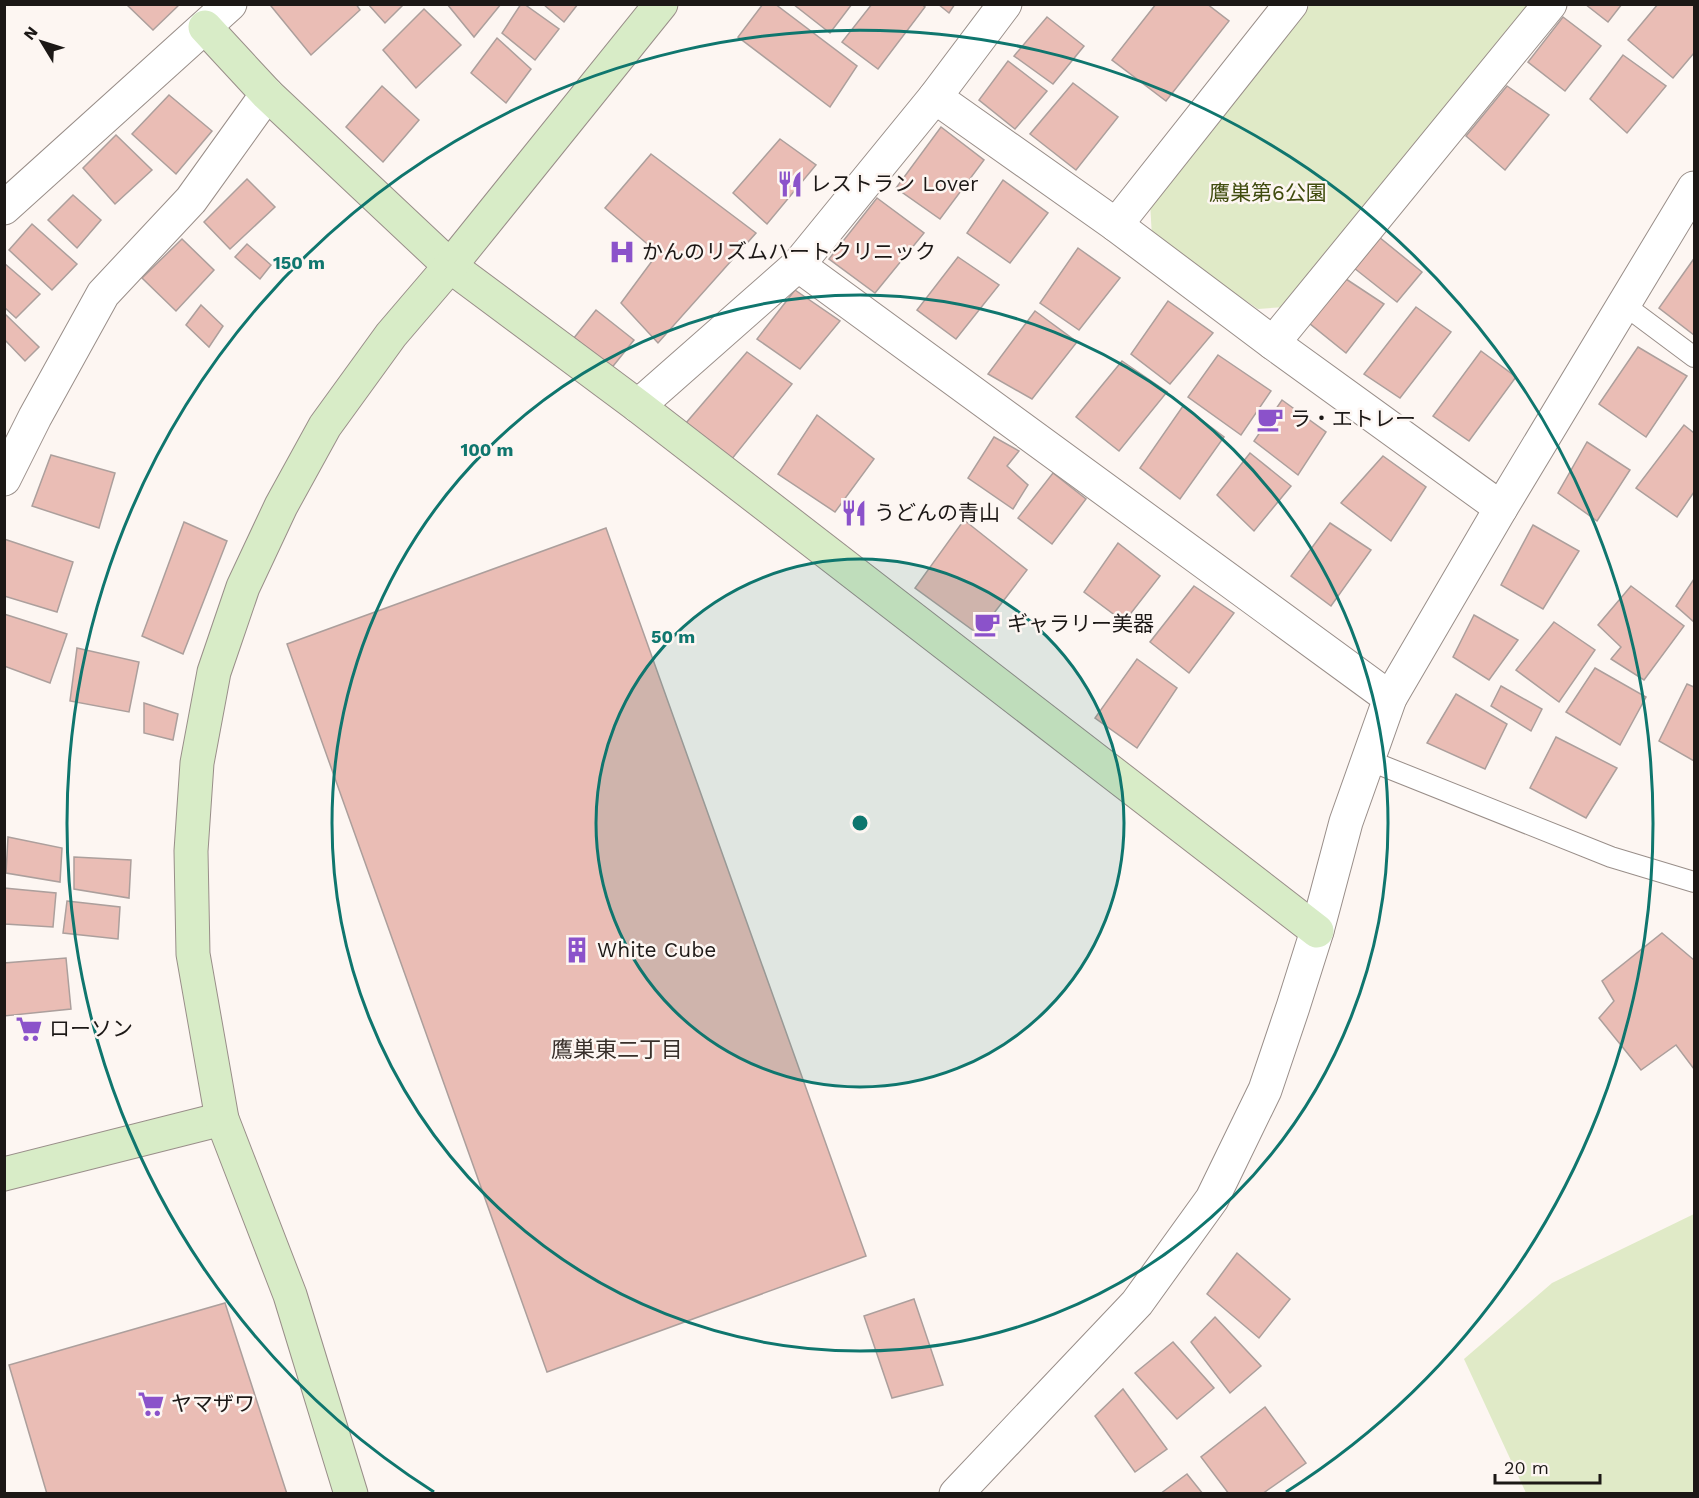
<svg xmlns="http://www.w3.org/2000/svg" width="1699" height="1498" font-family="'Work Sans','Noto Sans JP',sans-serif">
<style>
.green{fill:#e0eac7}
.building{fill:#eabdb5;stroke:#ac9f9c;stroke-width:1.5}
.lines{fill:none;stroke-linecap:round;stroke-linejoin:round}
.lane-casing{stroke:#998e89;stroke-width:22}
.street-casing{stroke:#998e89;stroke-width:35}
.secondary-casing{stroke:#998e89;stroke-width:35}
.lane{stroke:#fff;stroke-width:20}
.street{stroke:#fff;stroke-width:33}
.secondary{stroke:#d8ecc7;stroke-width:33}
.ring{fill:none;stroke:#0f766e;stroke-width:3}
.labels{text-anchor:middle;stroke-width:5;stroke-linejoin:round;paint-order:stroke}
.poi-label{font-size:21px;fill:#1c1816;stroke:#fdf6f2;text-anchor:start}
.park-label{font-size:21px;fill:#404c0e;stroke:#fdf6f2}
.neighbourhood-label{font-size:22px;fill:#39302b;stroke:#fdf6f2}
.centre{fill:#0f766e;stroke:#fdf6f2;stroke-width:3}
.ring-label{font-size:18px;text-anchor:middle;font-weight:bold;fill:#0f766e;stroke:#fdf6f2;stroke-width:5;stroke-linejoin:round;paint-order:stroke}
</style>
<rect width="100%" height="100%" fill="#fdf6f2"/>
<g class="green">
<path d="M1310 5H1528L1285 307 1258 309 1152 237 1150 202Z"/>
<path d="M1694 1214V1493H1526L1464 1359 1552 1283Z"/>
</g>
<g class="building">
<path d="M126 4H180L153 30Z"/>
<path d="M273 4H356L360 10 311 55 271 6Z"/>
<path d="M368 4H404L385 23Z"/>
<path d="M447 4H501L474 37Z"/>
<path d="M521 4H524L559 29 535 60 502 33Z"/>
<path d="M543 4H578L564 22Z"/>
<path d="M763 4H775L857 66 830 107 738 37Z"/>
<path d="M793 4H852L830 33Z"/>
<path d="M872 4H921L925 7 878 69 842 42Z"/>
<path d="M938 4H955L949 13Z"/>
<path d="M1156 4H1207L1229 21 1166 101 1112 60Z"/>
<path d="M1585 4H1622L1608 22Z"/>
<path d="M1658 4H1694V53L1673 78 1628 40Z"/>
<path d="M424 9 461 45 416 88 383 50Z"/>
<path d="M1047 17 1084 46 1053 84 1014 56Z"/>
<path d="M1563 17 1601 46 1565 91 1528 62Z"/>
<path d="M497 38 531 69 506 103 471 73Z"/>
<path d="M1623 55 1666 86 1627 133 1590 99Z"/>
<path d="M1008 61 1047 91 1015 129 979 100Z"/>
<path d="M1073 83 1118 117 1076 170 1030 134Z"/>
<path d="M382 86 419 120 383 162 346 127Z"/>
<path d="M1507 86 1549 115 1505 170 1466 136Z"/>
<path d="M169 95 212 131 176 174 132 134Z"/>
<path d="M941 127 984 160 940 219 896 188Z"/>
<path d="M116 135 152 170 115 204 83 168Z"/>
<path d="M780 139 816 165 767 224 733 193Z"/>
<path d="M651 154 756 233 658 343 621 303 658 253 605 208Z"/>
<path d="M247 179 275 207 230 249 204 222Z"/>
<path d="M1003 180 1048 213 1010 263 967 233Z"/>
<path d="M73 195 101 220 77 248 48 220Z"/>
<path d="M877 198 924 233 875 293 829 259Z"/>
<path d="M32 224 77 264 52 290 9 250Z"/>
<path d="M1379 237 1422 272 1397 302 1354 268Z"/>
<path d="M182 239 214 270 176 311 142 278Z"/>
<path d="M247 244 271 265 260 279 235 257Z"/>
<path d="M1078 248 1120 278 1079 330 1040 303Z"/>
<path d="M958 257 999 285 956 339 917 310Z"/>
<path d="M1693 260 1694 261V335L1659 308Z"/>
<path d="M4 263 40 294 16 318 4 307Z"/>
<path d="M1343 277 1384 304 1346 353 1309 323Z"/>
<path d="M795 290 840 321 800 369 757 339Z"/>
<path d="M1168 301 1213 333 1170 384 1131 354Z"/>
<path d="M201 305 223 326 209 347 186 325Z"/>
<path d="M1416 307 1451 332 1400 398 1364 374Z"/>
<path d="M596 310 634 340 606 375 570 343Z"/>
<path d="M1035 311 1077 342 1032 399 988 374Z"/>
<path d="M4 313 39 347 25 361 4 339Z"/>
<path d="M1638 347 1687 376 1646 437 1599 404Z"/>
<path d="M1481 351 1516 377 1469 441 1433 416Z"/>
<path d="M747 352 792 384 731 460 686 423Z"/>
<path d="M1218 355 1271 391 1241 435 1188 397Z"/>
<path d="M1122 361 1167 392 1119 451 1076 417Z"/>
<path d="M1282 400 1326 432 1298 475 1254 441Z"/>
<path d="M1183 406 1224 437 1180 499 1140 468Z"/>
<path d="M817 415 874 459 835 512 778 474Z"/>
<path d="M1684 425 1694 433V492L1677 517 1636 488Z"/>
<path d="M994 437 1019 451 1007 466 1028 485 1013 509 968 478Z"/>
<path d="M1587 442 1630 470 1597 521 1558 493Z"/>
<path d="M1250 453 1291 486 1254 531 1217 495Z"/>
<path d="M51 455 115 473 99 528 32 506Z"/>
<path d="M1383 456 1426 487 1391 541 1341 503Z"/>
<path d="M1053 473 1086 499 1052 544 1018 518Z"/>
<path d="M964 520 1027 570 978 634 915 588Z"/>
<path d="M184 522 227 541 183 654 142 636Z"/>
<path d="M1330 523 1371 550 1331 606 1291 576Z"/>
<path d="M1533 525 1579 551 1543 609 1501 585Z"/>
<path d="M606 528 866 1256 547 1372 287 644Z"/>
<path d="M4 539 73 562 57 612 4 596Z"/>
<path d="M1118 543 1160 576 1124 622 1084 592Z"/>
<path d="M1694 579V622L1676 606Z"/>
<path d="M1194 586 1234 613 1189 673 1150 642Z"/>
<path d="M1631 586 1684 626 1644 680 1611 659 1621 647 1598 625Z"/>
<path d="M4 614 67 634 50 683 4 666Z"/>
<path d="M1474 615 1518 640 1489 680 1453 657Z"/>
<path d="M1554 622 1595 650 1559 702 1516 670Z"/>
<path d="M77 648 139 662 129 712 70 701Z"/>
<path d="M1137 659 1177 688 1137 748 1095 718Z"/>
<path d="M1595 668 1646 697 1620 745 1566 712Z"/>
<path d="M1687 684 1694 687V761L1659 741Z"/>
<path d="M1501 686 1542 709 1531 731 1491 706Z"/>
<path d="M1456 694 1507 724 1485 769 1427 743Z"/>
<path d="M144 703 178 714 173 740 144 733Z"/>
<path d="M1556 737 1617 768 1586 818 1530 788Z"/>
<path d="M8 837 62 848 60 882 6 873Z"/>
<path d="M74 857 131 860 129 898 74 889Z"/>
<path d="M4 888 56 893 53 927 5 924Z"/>
<path d="M67 901 120 907 118 939 63 933Z"/>
<path d="M1662 933 1694 960V1069L1676 1045 1641 1070 1599 1018 1614 1001 1602 981Z"/>
<path d="M66 958 71 1009 4 1016V963Z"/>
<path d="M1237 1253 1290 1299 1259 1338 1207 1294Z"/>
<path d="M914 1299 943 1385 892 1398 864 1316Z"/>
<path d="M225 1303 287 1494H47L9 1365Z"/>
<path d="M1215 1317 1261 1366 1230 1393 1191 1342Z"/>
<path d="M1173 1342 1214 1388 1177 1419 1135 1373Z"/>
<path d="M1123 1389 1167 1449 1135 1472 1095 1416Z"/>
<path d="M1265 1407 1306 1463 1262 1494H1229L1201 1457Z"/>
<path d="M1187 1474 1203 1494H1160Z"/>
</g>
<g class="lines">
<g class="lane-casing">
<g id="lane">
<path d="M1623 304 1694 357"/>
<path d="M1368 760 1611 857 1694 882"/>
</g>
</g>
<g class="street-casing">
<g id="street">
<path d="M935 97 1116 225 1273 343 1501 508"/>
<path d="M4 208 230 4"/>
<path d="M1116 225 1291 4"/>
<path d="M798 265 1390 698"/>
<path d="M1273 343 1550 4"/>
<path d="M638 406 798 265 935 97 1005 4"/>
<path d="M4 479 35 417 103 294 191 200 267 94"/>
<path d="M956 1494 1137 1303 1212 1199 1265 1090 1293 1007 1317 931 1346 822 1390 698 1501 508 1694 188"/>
</g>
</g>
<g class="secondary-casing">
<g id="secondary">
<path d="M205 27 267 94 450 266 638 406 1317 931"/>
<path d="M4 1174 222 1119"/>
<path d="M351 1494 290 1295 222 1119 193 954 191 851 197 763 214 672 243 587 281 506 325 426 391 335 450 266 661 4"/>
</g>
</g>
<use href="#lane" class="lane"/>
<use href="#street" class="street"/>
<use href="#secondary" class="secondary"/>
</g>
<circle cx="860" cy="823" r="264" fill="#0f766e" fill-opacity=".12"/>
<g class="ring">
<circle cx="860" cy="823" r="264"/>
<circle cx="860" cy="823" r="528"/>
<path d="M434 1492A793 793 0 1 1 1286 1492"/>
</g>
<defs>
<g id="restaurant-bare" transform="scale(2.07)"><path d="M-5-6h1v4h1v-4h1v4h1v-4h1v5L-1.5 .5V6h-2V.5L-5-1ZM5-6V6H3V1.5H1.5Q1.5-4 5-6Z" fill="#8b52ca" stroke="#fdf6f2" stroke-width="2.5" paint-order="stroke"/></g>
<g id="hospital-bare" transform="scale(2.07)"><path d="M-5-5h3v3.5h4V-5h3V5h-3V1.5h-4V5h-3Z" fill="#8b52ca" stroke="#fdf6f2" stroke-width="2.5" paint-order="stroke"/></g>
<g id="cafe-bare" transform="scale(2.07)"><path d="M-5.5-4.5H6V0H3Q3 3.5 0 3.5H-2.5Q-5.5 3.5-5.5 0ZM3-3.2v2h1.7v-2ZM-6 4.5H4V6H-6Z" fill="#8b52ca" stroke="#fdf6f2" stroke-width="2.5" paint-order="stroke"/></g>
<g id="building-bare" transform="scale(2.07)"><path d="M-4-6H4V6H1V3H-1V6H-4ZM-2.5-4.3h1.7v1.8h-1.7ZM.8-4.3h1.7v1.8H.8ZM-2.5-1h1.7V.8h-1.7ZM.8-1h1.7V.8H.8Z" fill="#8b52ca" stroke="#fdf6f2" stroke-width="2.5" paint-order="stroke"/></g>
<g id="supermarket-bare" transform="scale(2.07)"><path d="M-6-5.5h2.5l.6 2H6L4.5 2H-2.5L-4.4-4H-6ZM-1.5 3.2a1.3 1.3 0 1 0 .1 0ZM3 3.2a1.3 1.3 0 1 0 .1 0Z" fill="#8b52ca" stroke="#fdf6f2" stroke-width="2.5" paint-order="stroke"/></g>
</defs>
<g fill-rule="evenodd">
<use href="#restaurant-bare" x="790" y="184"/>
<use href="#hospital-bare" x="622" y="252"/>
<use href="#cafe-bare" x="1270" y="419"/>
<use href="#restaurant-bare" x="854" y="513"/>
<use href="#cafe-bare" x="987" y="624"/>
<use href="#building-bare" x="577" y="950"/>
<use href="#supermarket-bare" x="29" y="1029"/>
<use href="#supermarket-bare" x="151" y="1404"/>
</g>
<g class="labels">
<g class="poi-label">
<text x="810" y="191">レストラン Lover</text>
<text x="642" y="259">かんのリズムハートクリニック</text>
<text x="1290" y="426">ラ・エトレー</text>
<text x="874" y="520">うどんの青山</text>
<text x="1007" y="631">ギャラリー美器</text>
<text x="597" y="957">White Cube</text>
<text x="49" y="1036">ローソン</text>
<text x="171" y="1411">ヤマザワ</text>
</g>
<g class="park-label">
<text x="1268" y="200">鷹巣第6公園</text>
</g>
<g class="neighbourhood-label">
<text x="617" y="1057">鷹巣東二丁目</text>
</g>
</g>
<circle cx="860" cy="823" r="9" class="centre"/>
<g class="ring-label">
<text x="299" y="269">150 m</text>
<text x="487" y="456">100 m</text>
<text x="673" y="643">50 m</text>
</g>
<rect width="1699" height="1498" fill="none" stroke="#1c1816" stroke-width="12"/>
<g transform="translate(42 42) rotate(308)" stroke="#fdf6f2" stroke-width="4.5" paint-order="stroke">
<path d="M0-4.5L10 22L0 15L-10 22Z" fill="#1c1816"/>
<text y="-9" font-size="16" font-weight="bold" text-anchor="middle" fill="#1c1816">N</text>
</g>
<path d="M1495 1474v9h105v-9" fill="none" stroke="#1c1816" stroke-width="3"/>
<text x="1504" y="1474" font-size="18" fill="#1c1816" stroke="#fdf6f2" stroke-width="4.5" paint-order="stroke">20 m</text>
</svg>
